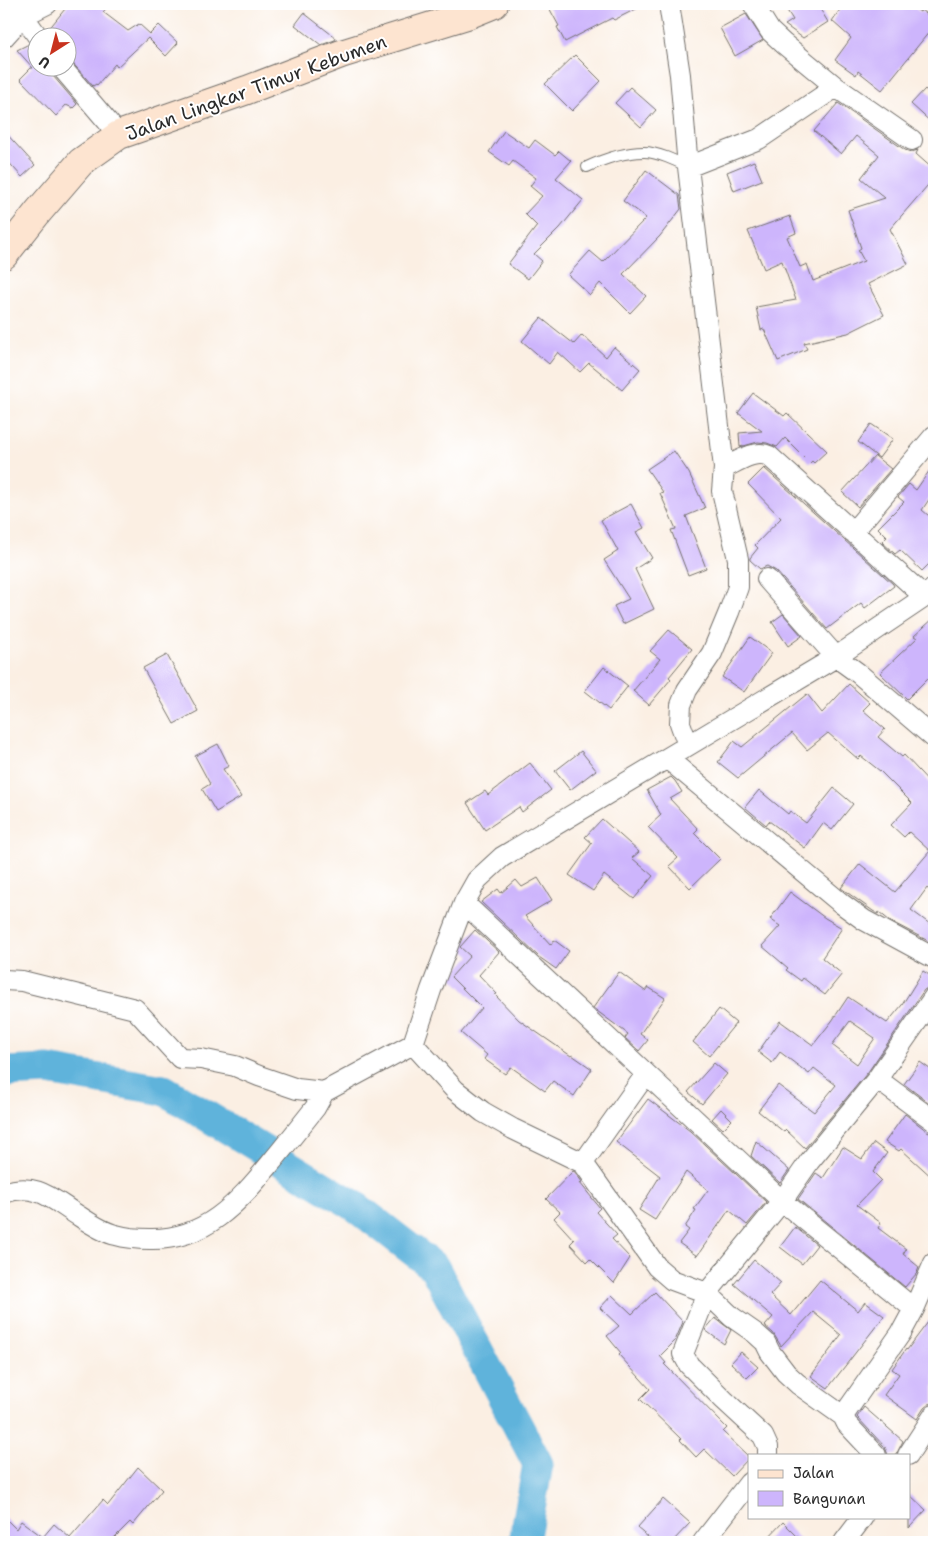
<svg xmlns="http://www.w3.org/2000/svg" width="938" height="1546" font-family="'Shantell Sans',sans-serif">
<rect width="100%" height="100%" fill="#fff"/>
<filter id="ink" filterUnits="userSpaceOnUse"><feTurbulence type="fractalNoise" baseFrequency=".02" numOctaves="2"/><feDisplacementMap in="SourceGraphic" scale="10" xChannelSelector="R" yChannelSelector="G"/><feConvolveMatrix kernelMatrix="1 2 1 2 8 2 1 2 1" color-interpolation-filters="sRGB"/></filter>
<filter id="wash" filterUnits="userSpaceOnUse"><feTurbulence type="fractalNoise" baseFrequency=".0096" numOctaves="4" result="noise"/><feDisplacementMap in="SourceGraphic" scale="20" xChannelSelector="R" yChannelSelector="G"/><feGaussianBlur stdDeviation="1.12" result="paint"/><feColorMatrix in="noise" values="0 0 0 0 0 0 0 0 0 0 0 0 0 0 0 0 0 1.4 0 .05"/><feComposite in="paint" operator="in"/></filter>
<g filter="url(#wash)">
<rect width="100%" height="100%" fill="#fbefe3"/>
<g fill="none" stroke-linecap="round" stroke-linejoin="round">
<path stroke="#5fb3db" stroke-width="31" d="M 4,1072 L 48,1070 L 164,1090 L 355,1206 L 434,1267 L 538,1464 L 524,1542"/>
</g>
<g id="blocks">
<path fill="#cdb5fc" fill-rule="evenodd" d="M 69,4 L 110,4 L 103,12 L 128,31 L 139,24 L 150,34 L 159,25 L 178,43 L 166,56 L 148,38 L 117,67 L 115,64 L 97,85 L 96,84 L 93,86 L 68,58 L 68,38 L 51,38 L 48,30 Z
M 547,4 L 646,4 L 614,20 L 612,18 L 565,42 L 557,27 L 559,26 Z
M 783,4 L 817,4 L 828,22 L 803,38 L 785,25 L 793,20 Z
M 844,4 L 909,4 L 920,12 L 921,10 L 934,20 L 934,26 L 882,90 L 858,71 L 856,75 L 835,60 L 851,38 L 832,21 Z
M 304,13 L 336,38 L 335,40 L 321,45 L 295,25 Z
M 746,14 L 763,40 L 735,56 L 720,28 Z
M 29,44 L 34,49 L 38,49 L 38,68 L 50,68 L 53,76 L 77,104 L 73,108 L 66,105 L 56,116 L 20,79 L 31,68 L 33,68 L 17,50 Z
M 575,55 L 601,81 L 572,111 L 545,84 Z
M 630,87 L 656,110 L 641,127 L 615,103 Z
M 925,89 L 934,97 L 934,125 L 911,104 Z
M 838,103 L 905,150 L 911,152 L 918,150 L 916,154 L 934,170 L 934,178 L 890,229 L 908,264 L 868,284 L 884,315 L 848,333 L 804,343 L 807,349 L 778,361 L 764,329 L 761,330 L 756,307 L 796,300 L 782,261 L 764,269 L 748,231 L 790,216 L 796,233 L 787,237 L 800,267 L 807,264 L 813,281 L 864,261 L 858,250 L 861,248 L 848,210 L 885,198 L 861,178 L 879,155 L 856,136 L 841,154 L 814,131 Z
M 4,131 L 35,165 L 22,177 L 4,157 Z
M 504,131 L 529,148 L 535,140 L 555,155 L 559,151 L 571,161 L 556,178 L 583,200 L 560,228 L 534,254 L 542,261 L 528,279 L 508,264 L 537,226 L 525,214 L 542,196 L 530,186 L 536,178 L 513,161 L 509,166 L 489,152 Z
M 754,161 L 762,180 L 734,191 L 727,172 Z
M 646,170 L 679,195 L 681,209 L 660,236 L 623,274 L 646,296 L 630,313 L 600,283 L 590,295 L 568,275 L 590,251 L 603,262 L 646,218 L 623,201 Z
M 541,318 L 574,344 L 582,335 L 606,357 L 614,347 L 640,369 L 622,390 L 589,363 L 580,372 L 558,352 L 549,364 L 522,341 Z
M 753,393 L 784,416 L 787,413 L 827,451 L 814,463 L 812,461 L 810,463 L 785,438 L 777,447 L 767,443 L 758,442 L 740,447 L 739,433 L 762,431 L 738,413 Z
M 871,424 L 893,439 L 879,458 L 858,442 Z
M 674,451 L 689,473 L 705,508 L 686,516 L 706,568 L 688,575 L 671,530 L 676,529 L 660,493 L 663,492 L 647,469 Z
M 875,456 L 891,469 L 858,507 L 842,492 Z
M 934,464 L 934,492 L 922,510 L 934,520 L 934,559 L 922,571 L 900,550 L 895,554 L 882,542 L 887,537 L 878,528 L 904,502 L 898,497 L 909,484 L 916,490 Z
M 764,468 L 893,584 L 894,586 L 865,608 L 861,603 L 827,629 L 776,571 L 767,566 L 760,569 L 750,560 L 750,558 L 758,548 L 755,545 L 781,518 L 748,484 Z
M 631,504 L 644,528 L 636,532 L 652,558 L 635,569 L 654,609 L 623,624 L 614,606 L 629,599 L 604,560 L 618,551 L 601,520 Z
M 783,614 L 802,636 L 788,646 L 772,622 Z
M 934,618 L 934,672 L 907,699 L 880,673 L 917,638 L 914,636 Z
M 669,630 L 692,649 L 669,677 L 671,679 L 649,705 L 633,691 L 660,659 L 650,651 Z
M 750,637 L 772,653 L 744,692 L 722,677 Z
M 167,655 L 198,711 L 174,724 L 143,668 Z
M 604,667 L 628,686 L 609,710 L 585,691 Z
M 849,684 L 870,703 L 863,710 L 885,729 L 878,737 L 902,757 L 904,755 L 934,787 L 934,894 L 927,888 L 911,910 L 934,927 L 934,944 L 890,921 L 879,912 L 878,914 L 873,911 L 841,888 L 860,864 L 895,892 L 930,851 L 909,832 L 904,837 L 891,825 L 912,803 L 880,771 L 861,756 L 858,759 L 828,733 L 807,750 L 792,733 L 738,778 L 718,762 L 734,741 L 742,747 L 807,694 L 822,713 Z
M 218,744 L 229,766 L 223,769 L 241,797 L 216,812 L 202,789 L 210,784 L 195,756 Z
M 581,751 L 596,770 L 570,790 L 555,771 Z
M 530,763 L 551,790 L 522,812 L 519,807 L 485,830 L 467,803 L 485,791 L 488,795 Z
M 671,777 L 675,781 L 682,792 L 670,799 L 698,829 L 694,833 L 720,859 L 690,888 L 669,866 L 678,858 L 648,827 L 661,815 L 647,790 Z
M 834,788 L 853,804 L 832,830 L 823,823 L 805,848 L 769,821 L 766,825 L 745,807 L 759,790 L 788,814 L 790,811 L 806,823 Z
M 602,819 L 639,852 L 632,858 L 653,876 L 634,899 L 604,875 L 593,891 L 569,875 L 592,843 L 585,837 Z
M 538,878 L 552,900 L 525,916 L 551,945 L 554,940 L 569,951 L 556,969 L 539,957 L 481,902 L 498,889 L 501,893 L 516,880 L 522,887 Z
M 790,892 L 825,918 L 842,928 L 822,958 L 842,974 L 825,995 L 803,978 L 801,981 L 786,970 L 788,968 L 762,946 L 780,926 L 770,919 Z
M 475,930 L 499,952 L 479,975 L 497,994 L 495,995 L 519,1020 L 571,1056 L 572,1055 L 592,1069 L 574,1096 L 553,1081 L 545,1091 L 511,1067 L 505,1074 L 484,1059 L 487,1055 L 461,1033 L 482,1008 L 451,977 L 470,956 L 460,947 Z
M 923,971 L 934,978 L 934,985 L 929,987 L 924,990 L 868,1072 L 805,1148 L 786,1130 L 784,1132 L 758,1111 L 778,1085 L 814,1112 L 836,1085 L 814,1068 L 809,1074 L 780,1052 L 772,1063 L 758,1052 L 780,1021 L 813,1045 L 832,1021 L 848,997 L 887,1023 L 902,1005 ZM 850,1021 L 875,1038 L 857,1064 L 832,1045 Z
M 619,972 L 645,991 L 648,987 L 665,998 L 640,1034 L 648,1040 L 639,1051 L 625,1038 L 628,1034 L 593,1008 Z
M 719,1009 L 736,1023 L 709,1056 L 693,1042 Z
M 920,1062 L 934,1072 L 934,1096 L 929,1103 L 904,1084 Z
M 714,1063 L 727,1074 L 702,1104 L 688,1092 Z
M 648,1099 L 690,1131 L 766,1202 L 747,1225 L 729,1210 L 697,1256 L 679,1243 L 689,1230 L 685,1227 L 696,1210 L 694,1209 L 708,1190 L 686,1172 L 655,1220 L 639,1210 L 660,1176 L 616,1142 Z
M 721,1109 L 732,1120 L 723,1129 L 712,1119 Z
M 905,1114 L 927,1131 L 934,1134 L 934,1179 L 901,1149 L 899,1151 L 885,1142 Z
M 756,1141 L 789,1170 L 780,1183 L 751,1156 Z
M 874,1143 L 887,1153 L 873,1172 L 881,1180 L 857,1205 L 881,1223 L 878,1228 L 906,1249 L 903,1254 L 919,1267 L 917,1273 L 905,1287 L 798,1199 L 816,1173 L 823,1178 L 843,1147 L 862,1159 Z
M 573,1171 L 575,1172 L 582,1182 L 580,1183 L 600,1208 L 596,1212 L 617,1235 L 612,1239 L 630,1258 L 614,1283 L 590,1259 L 587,1262 L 570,1244 L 574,1240 L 554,1218 L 560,1212 L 546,1199 Z
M 795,1227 L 817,1245 L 802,1264 L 780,1247 Z
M 754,1260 L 781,1283 L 770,1295 L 791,1315 L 820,1280 L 858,1311 L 865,1302 L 884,1316 L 828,1388 L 811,1376 L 841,1335 L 813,1312 L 781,1346 L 773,1333 L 765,1326 L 773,1317 L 734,1284 Z
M 655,1292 L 683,1322 L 675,1341 L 660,1356 L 666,1363 L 664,1364 L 727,1428 L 723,1432 L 749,1457 L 749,1458 L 732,1476 L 704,1449 L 696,1457 L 680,1440 L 681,1439 L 640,1399 L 650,1389 L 619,1355 L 621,1353 L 607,1336 L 619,1326 L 600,1308 L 612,1295 L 632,1314 Z
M 934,1314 L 934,1403 L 929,1404 L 924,1408 L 917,1419 L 884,1395 L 899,1374 L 892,1369 L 906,1349 L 907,1350 Z
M 715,1318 L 731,1330 L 724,1344 L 705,1330 Z
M 741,1352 L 758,1367 L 747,1378 L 731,1363 Z
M 864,1407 L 903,1441 L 896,1455 L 888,1455 L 885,1447 L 857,1417 Z
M 138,1467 L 162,1490 L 133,1525 L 130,1522 L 110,1542 L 4,1542 L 4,1517 L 16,1529 L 21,1521 L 43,1537 L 54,1524 L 70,1538 L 103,1500 L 108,1505 Z
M 909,1494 L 926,1510 L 909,1528 Z
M 663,1499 L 690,1523 L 672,1542 L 654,1542 L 637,1528 Z
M 783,1522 L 803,1542 L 764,1542 Z"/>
</g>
</g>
<g filter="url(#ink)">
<use href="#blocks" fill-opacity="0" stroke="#74706b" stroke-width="1"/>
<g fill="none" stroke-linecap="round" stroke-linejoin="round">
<g stroke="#74706b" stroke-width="12">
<path id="service" d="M 587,167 C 604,159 624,152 644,152 C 657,152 677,161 688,167"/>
</g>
<g stroke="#74706b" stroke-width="22">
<path id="minor" d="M 10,4 L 23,16 L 39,38
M 669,4 L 680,75 L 688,167 L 724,468 L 722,491 L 738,559 L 738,587 L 729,612 L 712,653 L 687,690 L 681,705 L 680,723 L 688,745
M 753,4 L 770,31 L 784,44 L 836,87 L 912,140
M 4,37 L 23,16 L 47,4
M 62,68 L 119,135
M 688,167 L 759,139 L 836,87
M 724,468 C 737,462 755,449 769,456 L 925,597
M 853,532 L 934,436
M 767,579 L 836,657 L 858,673 L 934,738
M 668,759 L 842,904 L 864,920 L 934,958
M 464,903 L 782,1201 L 809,1162 L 877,1079 L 934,997
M 4,980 L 22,981 L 135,1009 L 180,1058 L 201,1059 L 235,1066 L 259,1076 L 297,1089 L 324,1092
M 413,1044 L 455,1090 L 483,1112 L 513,1129 L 583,1163 L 657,1267 L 672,1280 L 707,1293 L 732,1317 L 755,1333 L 765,1342 L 770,1352 L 786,1373 L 798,1384 L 843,1416 L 847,1424 L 876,1455
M 877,1079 L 934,1121
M 583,1163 L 646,1074
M 4,1193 C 37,1181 53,1200 79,1216 C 88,1222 105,1233 116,1235 C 126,1238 139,1239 150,1239 C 205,1240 237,1204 270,1164 C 285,1146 300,1127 315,1108 L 324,1092 L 413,1044 L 431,990 L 464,903 L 477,880 L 502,857 L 836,657 L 925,597 L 934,588
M 843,1416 L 901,1333 L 914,1309 L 934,1263
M 768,1455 L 768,1447 L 763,1436 L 724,1400 L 689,1365 L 683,1354 L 707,1293 L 782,1201 L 914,1309
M 908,1455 L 934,1415
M 703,1542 L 749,1483
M 844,1542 L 863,1517"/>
</g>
<g stroke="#74706b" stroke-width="30">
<path id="secondary" d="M 4,255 L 38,212 L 81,162 L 119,135 L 247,90 L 341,54 L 467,15 L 494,4"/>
</g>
<use href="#service" stroke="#fff" stroke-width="10"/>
<use href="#minor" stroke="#fff" stroke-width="20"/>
<use href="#secondary" stroke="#fde4d0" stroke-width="28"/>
</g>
</g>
<g text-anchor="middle" stroke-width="4" stroke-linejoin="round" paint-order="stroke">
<g font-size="19" fill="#2b2b2b" stroke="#fff">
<text transform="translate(256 87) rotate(-20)" y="7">Jalan Lingkar Timur Kebumen</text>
</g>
</g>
<rect width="938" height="1546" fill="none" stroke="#fff" stroke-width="20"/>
<rect x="748" y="1454" width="162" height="65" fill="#ffffff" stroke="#aaaaaa"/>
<rect x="758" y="1470" width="25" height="8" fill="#fde4d0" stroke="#aaaaaa"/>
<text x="793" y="1478" font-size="15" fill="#2b2b2b">Jalan</text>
<rect x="758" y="1491" width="25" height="15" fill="#cdb5fc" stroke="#aaaaaa"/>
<text x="793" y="1504" font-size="15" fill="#2b2b2b">Bangunan</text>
<g transform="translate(52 52) rotate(216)"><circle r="24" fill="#ffffff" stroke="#aaaaaa"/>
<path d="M0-4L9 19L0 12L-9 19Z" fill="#c8321e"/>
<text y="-8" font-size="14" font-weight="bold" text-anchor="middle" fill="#2b2b2b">U</text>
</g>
</svg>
